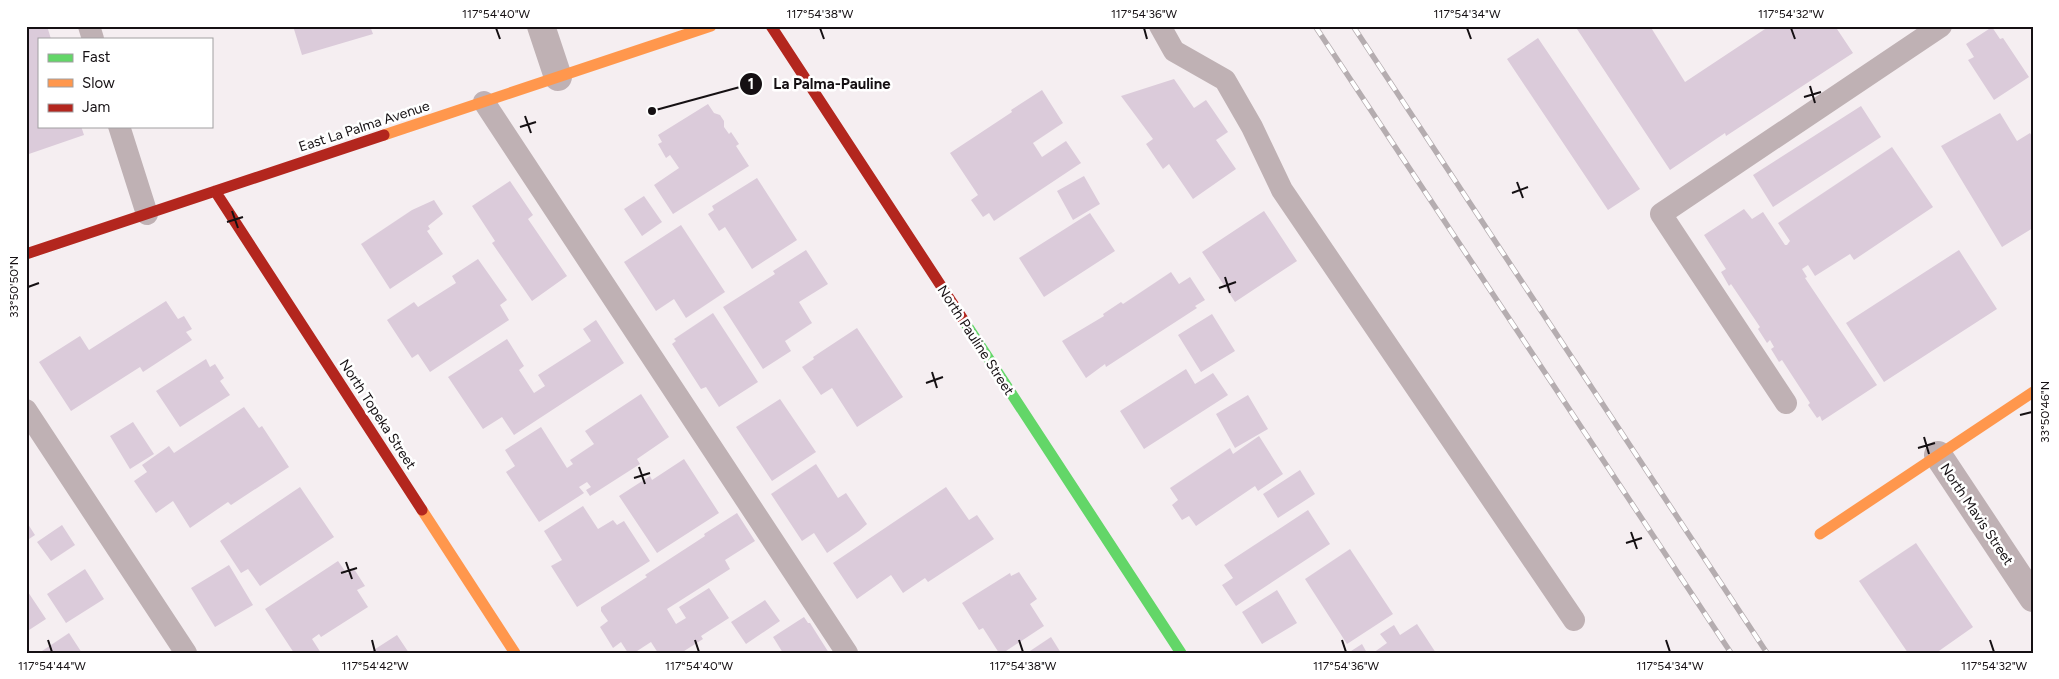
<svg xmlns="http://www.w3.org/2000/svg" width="2059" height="679" font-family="Figtree,sans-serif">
<rect width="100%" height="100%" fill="#f5eef1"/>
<path fill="#dbcbda" d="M 26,26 L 47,26 L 51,39 L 39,39 L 39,126 L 81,126 L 84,135 L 26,155 Z
M 293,26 L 370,26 L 373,34 L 302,55 Z
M 1575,26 L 1650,26 L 1685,82 L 1765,29 L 1763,26 L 1835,26 L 1853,53 L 1726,136 L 1725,133 L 1670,170 Z
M 1992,27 L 2000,39 L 2003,38 L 2029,77 L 1994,100 L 1968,60 L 1974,57 L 1966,44 Z
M 1538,38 L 1640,189 L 1608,210 L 1507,59 Z
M 1174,79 L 1194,108 L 1206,100 L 1228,132 L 1216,140 L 1236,169 L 1193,199 L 1169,164 L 1163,169 L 1146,144 L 1153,139 L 1121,96 Z
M 1042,90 L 1063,123 L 1033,143 L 1042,157 L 1066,141 L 1081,163 L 994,221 L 989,213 L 983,217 L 971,200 L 978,195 L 950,153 L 1012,112 L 1011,110 Z
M 708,104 L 714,113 L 720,115 L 724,121 L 724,127 L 729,134 L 731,132 L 739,144 L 736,146 L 749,166 L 673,214 L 654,185 L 679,168 L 670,155 L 666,158 L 658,144 L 662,142 L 658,135 Z
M 1861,106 L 1881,137 L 1773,207 L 1753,175 Z
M 2000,113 L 2017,141 L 2030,133 L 2033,138 L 2033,228 L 2002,247 L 1941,146 Z
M 1892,147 L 1933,207 L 1854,260 L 1850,254 L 1815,276 L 1808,265 L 1802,269 L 1807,277 L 1805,278 L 1877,385 L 1822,421 L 1820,416 L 1817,418 L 1808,405 L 1810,403 L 1782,360 L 1779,362 L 1771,349 L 1774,347 L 1770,340 L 1767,343 L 1758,329 L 1760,327 L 1731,284 L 1729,286 L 1721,272 L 1726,269 L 1704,235 L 1744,209 L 1752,219 L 1763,212 L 1785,245 L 1787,245 L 1790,241 L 1778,223 Z
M 1084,176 L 1100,204 L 1073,220 L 1057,191 Z
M 757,178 L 797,240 L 752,269 L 725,227 L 719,231 L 708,214 L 714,210 L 712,206 Z
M 510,181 L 533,215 L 528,219 L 567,276 L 532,301 L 492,243 L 495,241 L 472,206 Z
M 644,196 L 662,222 L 642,236 L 624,209 Z
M 434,200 L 443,214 L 428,226 L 430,229 L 427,231 L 443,254 L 390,289 L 361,244 L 412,210 Z
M 1264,211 L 1297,261 L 1235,302 L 1202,252 Z
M 1090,213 L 1115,251 L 1044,297 L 1019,258 Z
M 681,225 L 725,292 L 686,318 L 674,299 L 656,311 L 624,262 Z
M 806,250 L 828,284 L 799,302 L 812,323 L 785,341 L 791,351 L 763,369 L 723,307 L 775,274 L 773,271 Z
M 1959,250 L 1997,309 L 1884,382 L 1846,323 Z
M 478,259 L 507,300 L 500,305 L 509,320 L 430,372 L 418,354 L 412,358 L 387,320 L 414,302 L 418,307 L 456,283 L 452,276 Z
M 1171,272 L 1179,284 L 1190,277 L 1205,300 L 1195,306 L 1197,308 L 1106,367 L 1105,364 L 1086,378 L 1062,341 L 1104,316 L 1103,314 L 1121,302 L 1123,304 Z
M 166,301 L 178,319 L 184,316 L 192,329 L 186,332 L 192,340 L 143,372 L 140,367 L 71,411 L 39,362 L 80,336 L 89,350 Z
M 713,313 L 758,382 L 719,407 L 706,387 L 701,389 L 672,344 L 676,341 L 674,339 Z
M 1212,314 L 1235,351 L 1201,372 L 1178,335 Z
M 596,320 L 624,363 L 514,435 L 502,417 L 483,429 L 448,377 L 507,339 L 524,366 L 519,370 L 534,393 L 545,386 L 538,375 L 591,341 L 583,329 Z
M 857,328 L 903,397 L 857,427 L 832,388 L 821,395 L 802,367 L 814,359 L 813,357 Z
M 206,359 L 210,367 L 215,364 L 224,378 L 220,381 L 230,395 L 180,427 L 156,391 Z
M 1186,369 L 1195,384 L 1213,373 L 1228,395 L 1144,449 L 1120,411 Z
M 641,394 L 669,437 L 637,459 L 640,464 L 590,496 L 586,490 L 591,487 L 587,482 L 579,487 L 584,493 L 539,522 L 506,472 L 515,466 L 505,450 L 541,427 L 567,468 L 573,464 L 570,460 L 594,444 L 585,431 Z
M 1248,395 L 1268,429 L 1235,448 L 1216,414 Z
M 780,399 L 816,452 L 772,481 L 736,427 Z
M 244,407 L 259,428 L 262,426 L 289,467 L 231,505 L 228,502 L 190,528 L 173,501 L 156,513 L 134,481 L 147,472 L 142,465 L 169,446 L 174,453 Z
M 133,422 L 154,454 L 130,469 L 110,436 Z
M 1259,436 L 1283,474 L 1258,491 L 1255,486 L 1196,526 L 1189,516 L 1182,520 L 1172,505 L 1178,500 L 1170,488 L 1230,448 L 1233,454 Z
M 684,459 L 719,513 L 657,553 L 619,496 L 650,476 L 652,480 Z
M 816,464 L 838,498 L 846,493 L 867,524 L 859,531 L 827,553 L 814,533 L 802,541 L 771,494 Z
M 1300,470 L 1315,494 L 1278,518 L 1263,494 Z
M 300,487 L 334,537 L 260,586 L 248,569 L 241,573 L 220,541 Z
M 946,487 L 969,520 L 977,515 L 994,539 L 928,582 L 925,578 L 903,593 L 891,575 L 857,599 L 833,563 Z
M 583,506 L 598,529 L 613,520 L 617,525 L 624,521 L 650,561 L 577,607 L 551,566 L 562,560 L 544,531 Z
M 1308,510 L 1330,544 L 1236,606 L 1222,585 L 1233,578 L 1224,565 Z
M 737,513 L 755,541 L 725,560 L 730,569 L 667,609 L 676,624 L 686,618 L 679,607 L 709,588 L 729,618 L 701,636 L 703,639 L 681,653 L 658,653 L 651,642 L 634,653 L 628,653 L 621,642 L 613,648 L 600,627 L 608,621 L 601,611 L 601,607 L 647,577 L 645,575 L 705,536 L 704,534 Z
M 26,521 L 35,535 L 26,541 Z
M 62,525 L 75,545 L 51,561 L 37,542 Z
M 1916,543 L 1973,627 L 1936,653 L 1908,653 L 1859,581 Z
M 1350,549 L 1393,614 L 1347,644 L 1305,579 Z
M 338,561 L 347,574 L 354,569 L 365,586 L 357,590 L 368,607 L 321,637 L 319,634 L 312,639 L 321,653 L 294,653 L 265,609 Z
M 229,565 L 253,605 L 215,627 L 191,588 Z
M 85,569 L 104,599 L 66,623 L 47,594 Z
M 1019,572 L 1037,599 L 1030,604 L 1044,626 L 1003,653 L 999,653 L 983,628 L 979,630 L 962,603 L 1010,573 L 1011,576 Z
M 26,589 L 46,619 L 26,632 Z
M 1277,590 L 1297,623 L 1262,644 L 1242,612 Z
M 765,600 L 780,621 L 746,644 L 731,622 Z
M 804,617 L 808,623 L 810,623 L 829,653 L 783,653 L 773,637 Z
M 1417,624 L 1436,653 L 1373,653 L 1387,643 L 1380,634 L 1394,625 L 1400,635 Z
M 69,633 L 82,653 L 39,653 Z
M 397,635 L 409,653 L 369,653 Z
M 1051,637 L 1061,653 L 1027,653 Z
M 1362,644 L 1367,653 L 1348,653 Z"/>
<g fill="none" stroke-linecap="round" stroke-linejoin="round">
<path stroke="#bfb1b4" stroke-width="22" d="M 89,26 L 93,39
M 1160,26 L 1174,51 L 1225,80 L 1252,127 L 1282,190 L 1574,620
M 484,102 L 847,653
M 119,126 L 147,214
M 1786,403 L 1661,214 L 1941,26
M 26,410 L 186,653"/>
<path stroke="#bfb1b4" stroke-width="28" d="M 541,26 L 558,77
M 1938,455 L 2033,598"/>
<path stroke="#63d668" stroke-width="11" d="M 964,321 L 1181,653"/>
<path stroke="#ff974d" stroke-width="11" d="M 384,135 L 711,26
M 422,510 L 515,653
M 1820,534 L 2033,392"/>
<path stroke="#b3261e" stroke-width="11" d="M 771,26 L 964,321
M 215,191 L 422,510
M 26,254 L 384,135"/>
<g stroke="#b5adb0" stroke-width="5.5">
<path id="rail" d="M 1315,26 L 1731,653
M 1353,26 L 1767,653"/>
</g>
<use href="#rail" stroke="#fff" stroke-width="4" stroke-dasharray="11" stroke-linecap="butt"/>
</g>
<path fill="none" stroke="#151013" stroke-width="2" d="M 496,28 L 500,39M 820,28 L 824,39M 1144,28 L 1147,39M 1467,28 L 1471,39M 1791,28 L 1795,39M 1810,86 L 1815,103M 1804,97 L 1821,92M 525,116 L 531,133M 520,127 L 536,122M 1517,182 L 1523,198M 1512,193 L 1528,187M 232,211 L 238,228M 227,222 L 243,217M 1225,277 L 1230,293M 28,287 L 39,283M 1219,288 L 1236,282M 932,372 L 937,388M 926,383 L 943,377M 2020,415 L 2032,412M 1924,437 L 1929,454M 1918,448 L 1935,443M 639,467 L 645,484M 634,478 L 650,473M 1631,532 L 1637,549M 1626,543 L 1642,538M 346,562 L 352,579M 341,573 L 357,568M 48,640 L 52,652M 372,640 L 375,652M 695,640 L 699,652M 1019,640 L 1023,652M 1342,640 L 1346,652M 1666,640 L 1670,652M 1990,640 L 1994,652"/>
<g text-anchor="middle" stroke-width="5" stroke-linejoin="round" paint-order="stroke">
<g font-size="14" fill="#151013" stroke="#fff">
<text transform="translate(364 126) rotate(-18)" y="5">East La Palma Avenue</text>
<text transform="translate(976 340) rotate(57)" y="5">North Pauline Street</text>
<text transform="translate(378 414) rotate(57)" y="5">North Topeka Street</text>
<text transform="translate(1977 514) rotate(56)" y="5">North Mavis Street</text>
</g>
</g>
<path fill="none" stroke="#151013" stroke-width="2" d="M652 111L751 84"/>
<g fill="#151013" stroke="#fff" stroke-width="2">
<circle cx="652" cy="111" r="5"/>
<circle cx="751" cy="84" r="12"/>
</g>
<g font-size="15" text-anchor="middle" font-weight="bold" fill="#fff">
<text x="751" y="89">1</text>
</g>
<g font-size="15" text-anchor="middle" font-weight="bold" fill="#151013" stroke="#fff" stroke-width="5" stroke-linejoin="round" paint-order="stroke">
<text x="832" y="89">La Palma-Pauline</text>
</g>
<rect width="2059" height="679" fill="none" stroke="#ffffff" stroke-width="55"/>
<rect x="38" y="38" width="175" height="90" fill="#ffffff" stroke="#a19fa1"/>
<rect x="48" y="54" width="25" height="8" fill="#63d668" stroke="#a19fa1"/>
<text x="82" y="62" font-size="15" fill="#151013">Fast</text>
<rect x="48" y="79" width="25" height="8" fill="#ff974d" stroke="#a19fa1"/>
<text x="82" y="88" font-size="15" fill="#151013">Slow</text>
<rect x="48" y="104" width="25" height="8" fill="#b3261e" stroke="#a19fa1"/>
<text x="82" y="112" font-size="15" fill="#151013">Jam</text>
<rect x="28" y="28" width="2004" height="624" fill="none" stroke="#151013" stroke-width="2"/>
<g font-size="12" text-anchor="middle" fill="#151013">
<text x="496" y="18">117°54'40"W</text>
<text x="820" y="18">117°54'38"W</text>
<text x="1144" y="18">117°54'36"W</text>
<text x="1467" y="18">117°54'34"W</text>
<text x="1791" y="18">117°54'32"W</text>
<text transform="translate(14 287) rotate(-90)" y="4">33°50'50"N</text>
<text transform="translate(2045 412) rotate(-90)" y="4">33°50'46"N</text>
<text x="52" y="670">117°54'44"W</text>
<text x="375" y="670">117°54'42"W</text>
<text x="699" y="670">117°54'40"W</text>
<text x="1023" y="670">117°54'38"W</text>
<text x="1346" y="670">117°54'36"W</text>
<text x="1670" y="670">117°54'34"W</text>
<text x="1994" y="670">117°54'32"W</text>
</g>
</svg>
